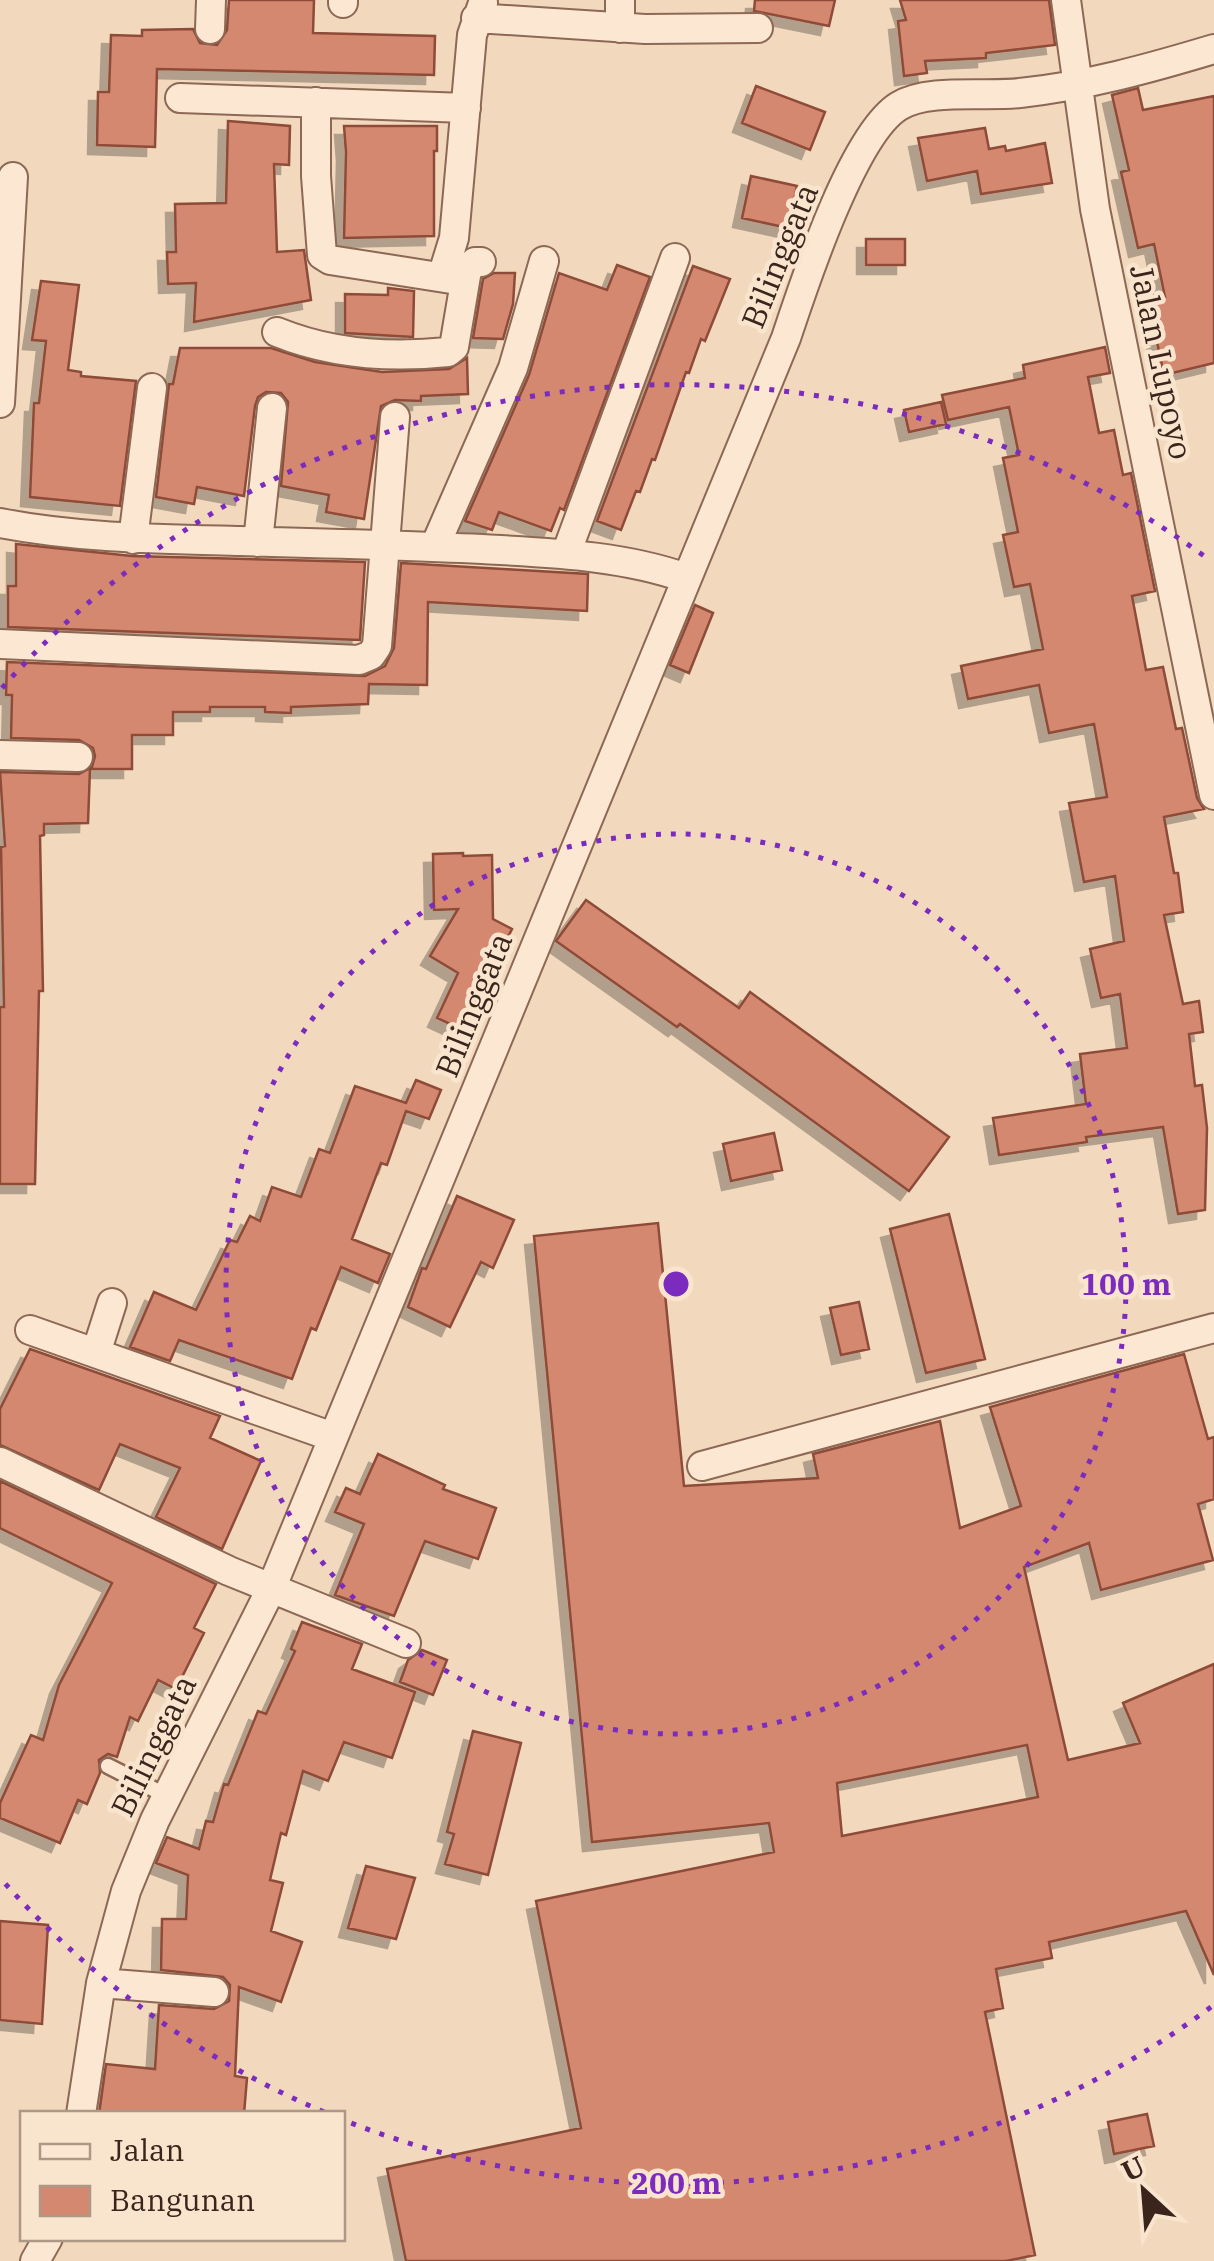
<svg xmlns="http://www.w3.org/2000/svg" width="1214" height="2261" font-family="'IBM Plex Serif',serif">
<defs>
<filter id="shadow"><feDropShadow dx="-9" dy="9" stdDeviation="0" flood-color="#0004"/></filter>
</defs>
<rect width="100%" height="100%" fill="#f2d9be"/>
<path fill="#d48870" stroke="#8e4b38" stroke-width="2.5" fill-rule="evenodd" filter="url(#shadow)" d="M 229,0 L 314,0 L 313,33 L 435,36 L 434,75 L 157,69 L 155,147 L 97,145 L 98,92 L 109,92 L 111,35 L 142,36 L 142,30 L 193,29 L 200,43 L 217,45 L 227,30 Z
M 755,0 L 835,0 L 829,26 L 754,11 Z
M 900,0 L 1049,0 L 1055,45 L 986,53 L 986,58 L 925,61 L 927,73 L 904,76 L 898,21 L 906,20 Z
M 756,86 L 825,112 L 810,150 L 742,123 Z
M 1138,88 L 1143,110 L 1214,96 L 1214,363 L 1164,375 L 1154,328 L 1161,327 L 1154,299 L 1165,297 L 1154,244 L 1138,248 L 1121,172 L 1129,170 L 1112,95 Z
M 228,121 L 290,126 L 289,165 L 274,164 L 277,252 L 304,250 L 311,300 L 194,322 L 196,283 L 168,284 L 167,252 L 176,252 L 175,204 L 226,203 Z
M 344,126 L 437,126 L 437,151 L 434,151 L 434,236 L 344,238 L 346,152 Z
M 985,128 L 989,149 L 1005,146 L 1006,151 L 1045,143 L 1052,183 L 981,194 L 977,171 L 927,181 L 918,138 Z
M 751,176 L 797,186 L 788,228 L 742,218 Z
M 866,239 L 905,239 L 905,265 L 866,265 Z
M 617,265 L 650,277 L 564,510 L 560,508 L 551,531 L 499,512 L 492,530 L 465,521 L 529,375 L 559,273 L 607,290 Z
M 693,266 L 730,279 L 705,341 L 701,339 L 689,373 L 686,372 L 655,460 L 652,459 L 640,492 L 636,491 L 621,530 L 597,521 Z
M 494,273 L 515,273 L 513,304 L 503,339 L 473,338 L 483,279 Z
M 41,281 L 79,285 L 68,370 L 81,372 L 81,376 L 136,381 L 120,506 L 30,497 L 34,403 L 39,403 L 46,341 L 32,340 Z
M 388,288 L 414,291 L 413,337 L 345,333 L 345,294 L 388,295 Z
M 1105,347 L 1110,373 L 1088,377 L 1099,433 L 1114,430 L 1123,475 L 1131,473 L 1155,591 L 1132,596 L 1146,670 L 1163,667 L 1176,729 L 1182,728 L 1197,798 L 1204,809 L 1164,817 L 1174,873 L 1178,873 L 1183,912 L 1164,915 L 1183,1004 L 1199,1001 L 1203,1032 L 1189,1034 L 1195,1086 L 1202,1085 L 1207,1128 L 1205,1210 L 1178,1214 L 1163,1127 L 1086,1137 L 1087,1142 L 999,1155 L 993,1118 L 1086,1104 L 1080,1054 L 1127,1048 L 1120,994 L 1101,998 L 1090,949 L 1124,941 L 1115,876 L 1084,882 L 1069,803 L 1107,797 L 1094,724 L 1049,733 L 1039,685 L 968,699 L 961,666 L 1043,649 L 1030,584 L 1014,587 L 1003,535 L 1018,532 L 1003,458 L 1019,455 L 1009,407 L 948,420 L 942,395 L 1025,378 L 1023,365 Z
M 180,348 L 271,348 L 315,362 L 382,372 L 449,369 L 467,358 L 468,394 L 421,396 L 421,401 L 395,400 L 381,406 L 364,519 L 326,512 L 329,495 L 281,486 L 288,402 L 281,393 L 266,392 L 258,397 L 255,406 L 244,496 L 197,487 L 194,504 L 156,497 L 169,384 L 173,384 Z
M 941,402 L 946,424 L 909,432 L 904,410 Z
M 16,544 L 132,556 L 365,562 L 360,640 L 8,627 L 8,586 L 16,586 Z
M 401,563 L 588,574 L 587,611 L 428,602 L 427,685 L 369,684 L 368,704 L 291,707 L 291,713 L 265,712 L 265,707 L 210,707 L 210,712 L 173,712 L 173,735 L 132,735 L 132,769 L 90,769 L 88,823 L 44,824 L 44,835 L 40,836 L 43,991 L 39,991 L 35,1184 L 0,1184 L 0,1007 L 4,1007 L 1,847 L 5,846 L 0,772 L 79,774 L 92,767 L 95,756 L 93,748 L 79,740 L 11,738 L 12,695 L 6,695 L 7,662 L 365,676 L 385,666 L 394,648 Z
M 695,605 L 713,613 L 689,673 L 670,665 Z
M 463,853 L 463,856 L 492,855 L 493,919 L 512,929 L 461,1029 L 437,1018 L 458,973 L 430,956 L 458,909 L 434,910 L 433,854 Z
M 586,900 L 739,1008 L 750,992 L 949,1137 L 909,1191 L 680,1024 L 677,1027 L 556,941 Z
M 416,1080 L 441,1090 L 429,1119 L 406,1111 L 387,1165 L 381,1163 L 352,1239 L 390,1254 L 378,1283 L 341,1267 L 316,1330 L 311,1328 L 292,1379 L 179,1340 L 170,1361 L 130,1347 L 154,1292 L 196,1310 L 230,1240 L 237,1242 L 250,1216 L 260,1221 L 272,1187 L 301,1197 L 319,1149 L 330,1153 L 355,1086 L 406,1103 Z
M 774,1133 L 782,1170 L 731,1181 L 723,1144 Z
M 457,1196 L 514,1220 L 493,1268 L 481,1262 L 450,1327 L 408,1307 L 422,1268 L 426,1269 Z
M 949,1214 L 985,1359 L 926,1373 L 890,1229 Z
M 658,1223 L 684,1486 L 818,1478 L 813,1454 L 940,1421 L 960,1528 L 1021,1506 L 990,1407 L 1184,1354 L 1208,1439 L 1214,1437 L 1214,1499 L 1198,1504 L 1213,1560 L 1101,1590 L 1089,1543 L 1024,1567 L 1068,1760 L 1140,1743 L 1123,1703 L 1214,1664 L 1214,1975 L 1186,1911 L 1049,1942 L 1052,1958 L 996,1969 L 1003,2008 L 985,2012 L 1035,2255 L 1006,2261 L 406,2261 L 387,2169 L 581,2128 L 536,1901 L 774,1852 L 769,1823 L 592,1842 L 534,1236 ZM 1027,1745 L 1038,1797 L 842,1836 L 837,1783 Z
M 859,1302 L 869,1349 L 841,1355 L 830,1308 Z
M 30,1349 L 220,1416 L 210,1438 L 261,1461 L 222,1549 L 156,1517 L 180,1468 L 120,1444 L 99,1490 L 0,1445 L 0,1409 Z
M 378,1454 L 445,1485 L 443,1489 L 496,1508 L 478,1559 L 425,1541 L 394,1616 L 335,1595 L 364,1524 L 335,1512 L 346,1488 L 360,1494 Z
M 0,1481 L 216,1584 L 194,1628 L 204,1633 L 176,1689 L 158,1680 L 138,1721 L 130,1717 L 117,1757 L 108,1754 L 99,1760 L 100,1773 L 87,1804 L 78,1800 L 60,1843 L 0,1818 L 0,1803 L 31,1735 L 43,1740 L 59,1685 L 112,1583 L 0,1528 Z
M 302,1622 L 362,1644 L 352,1669 L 415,1692 L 392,1758 L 344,1742 L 328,1781 L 303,1771 L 286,1835 L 281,1833 L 270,1880 L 283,1883 L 271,1931 L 302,1942 L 281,2002 L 239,1987 L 235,2076 L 247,2078 L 244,2114 L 99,2114 L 106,2064 L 155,2069 L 159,2005 L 214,2009 L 229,2001 L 230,1985 L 223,1977 L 161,1970 L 162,1919 L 186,1919 L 188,1875 L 156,1863 L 167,1837 L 199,1849 L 206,1821 L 213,1822 L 224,1784 L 228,1785 L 258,1711 L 266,1714 L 295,1651 L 291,1649 Z
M 422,1650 L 447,1660 L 433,1695 L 400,1682 L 408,1660 Z
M 473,1731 L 521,1743 L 488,1875 L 445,1864 L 454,1834 L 447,1832 Z
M 366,1866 L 415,1878 L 396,1939 L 348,1928 Z
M 0,1921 L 48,1925 L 42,2024 L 0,2020 Z
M 1147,2114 L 1154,2146 L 1114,2154 L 1108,2122 Z"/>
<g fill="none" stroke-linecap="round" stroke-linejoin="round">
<g stroke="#8c6855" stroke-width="19">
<path id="lane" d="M 108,1766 L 167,1796"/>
</g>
<g stroke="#8c6855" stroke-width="32">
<path id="street" d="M 343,0 L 343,3
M 620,0 L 620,28
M 1066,0 L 1095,209 L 1214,795
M 476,18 L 645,29 L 758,28
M 210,29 L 211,0
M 180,98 L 466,108
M 316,102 L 316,176 L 322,255 L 330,260 L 464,281
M 442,277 L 454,238 L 472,35 L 483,3
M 277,332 C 331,354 391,358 448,352 L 454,347 L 467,270 L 475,262 L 481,262
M 0,403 L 13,177
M 0,523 C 78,538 157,539 237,541 C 318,543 400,545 482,549 C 550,553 621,555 686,578
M 133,539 L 152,388
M 258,542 L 272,408
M 435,546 L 513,368 L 544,261
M 566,554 L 675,258
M 0,644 L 359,660 L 371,655 L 377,646 L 395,417
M 0,755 L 78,757
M 30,1330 L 333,1437
M 96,1353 L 112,1303
M 0,1462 L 229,1571 L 406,1643
M 702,1466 L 1214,1328
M 101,1983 L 214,1992
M 81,2114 L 101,1983 L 126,1891 L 155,1820 L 271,1589 L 786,338 C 804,284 853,134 899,106 C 928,88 985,97 1020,93 C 1086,86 1151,68 1214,49
M 35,2261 L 48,2238"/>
</g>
<use href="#lane" stroke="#fce8d2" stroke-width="14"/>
<use href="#street" stroke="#fce8d2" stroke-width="28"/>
</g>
<g fill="none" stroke="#7b2cbf" stroke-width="5" stroke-dasharray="5 10">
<circle cx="676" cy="1284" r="450"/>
<path d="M1211 2007A900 900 0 0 1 346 2121M324 2112A900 900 0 0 1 2 1880M2 688A900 900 0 0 1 1211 561"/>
</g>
<g text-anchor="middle" stroke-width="9" stroke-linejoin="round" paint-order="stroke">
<g font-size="32" fill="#3a241b" stroke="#f9e5ce">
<text transform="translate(780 256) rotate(-68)" y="11">Bilinggata</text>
<text transform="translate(1161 362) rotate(78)" y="11">Jalan Lupoyo</text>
<text transform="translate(474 1005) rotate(-68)" y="11">Bilinggata</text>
<text transform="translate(154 1746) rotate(-64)" y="11">Bilinggata</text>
</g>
</g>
<circle cx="676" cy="1284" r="15" fill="#7b2cbf" stroke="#f9e5ce" stroke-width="5"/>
<g font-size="30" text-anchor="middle" font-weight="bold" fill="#7b2cbf" stroke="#f9e5ce" stroke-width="9" stroke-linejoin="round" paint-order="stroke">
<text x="1126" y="1295">100 m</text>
<text x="676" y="2194">200 m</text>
</g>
<rect x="20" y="2111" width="325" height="130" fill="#f9e5ce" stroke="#ad9886" stroke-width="2.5"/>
<rect x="40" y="2144" width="50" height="15" fill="#fce8d2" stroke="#ad9886" stroke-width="2.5"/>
<text x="110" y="2161" font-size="30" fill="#3a241b">Jalan</text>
<rect x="40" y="2186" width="50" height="30" fill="#d48870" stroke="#ad9886" stroke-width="2.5"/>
<text x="110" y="2211" font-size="30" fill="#3a241b">Bangunan</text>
<g transform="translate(1144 2191) rotate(334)" stroke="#f9e5ce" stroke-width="8" paint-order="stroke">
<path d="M0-8L18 38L0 25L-18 38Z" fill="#3a241b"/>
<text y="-15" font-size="28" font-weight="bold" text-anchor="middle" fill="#3a241b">U</text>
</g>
</svg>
